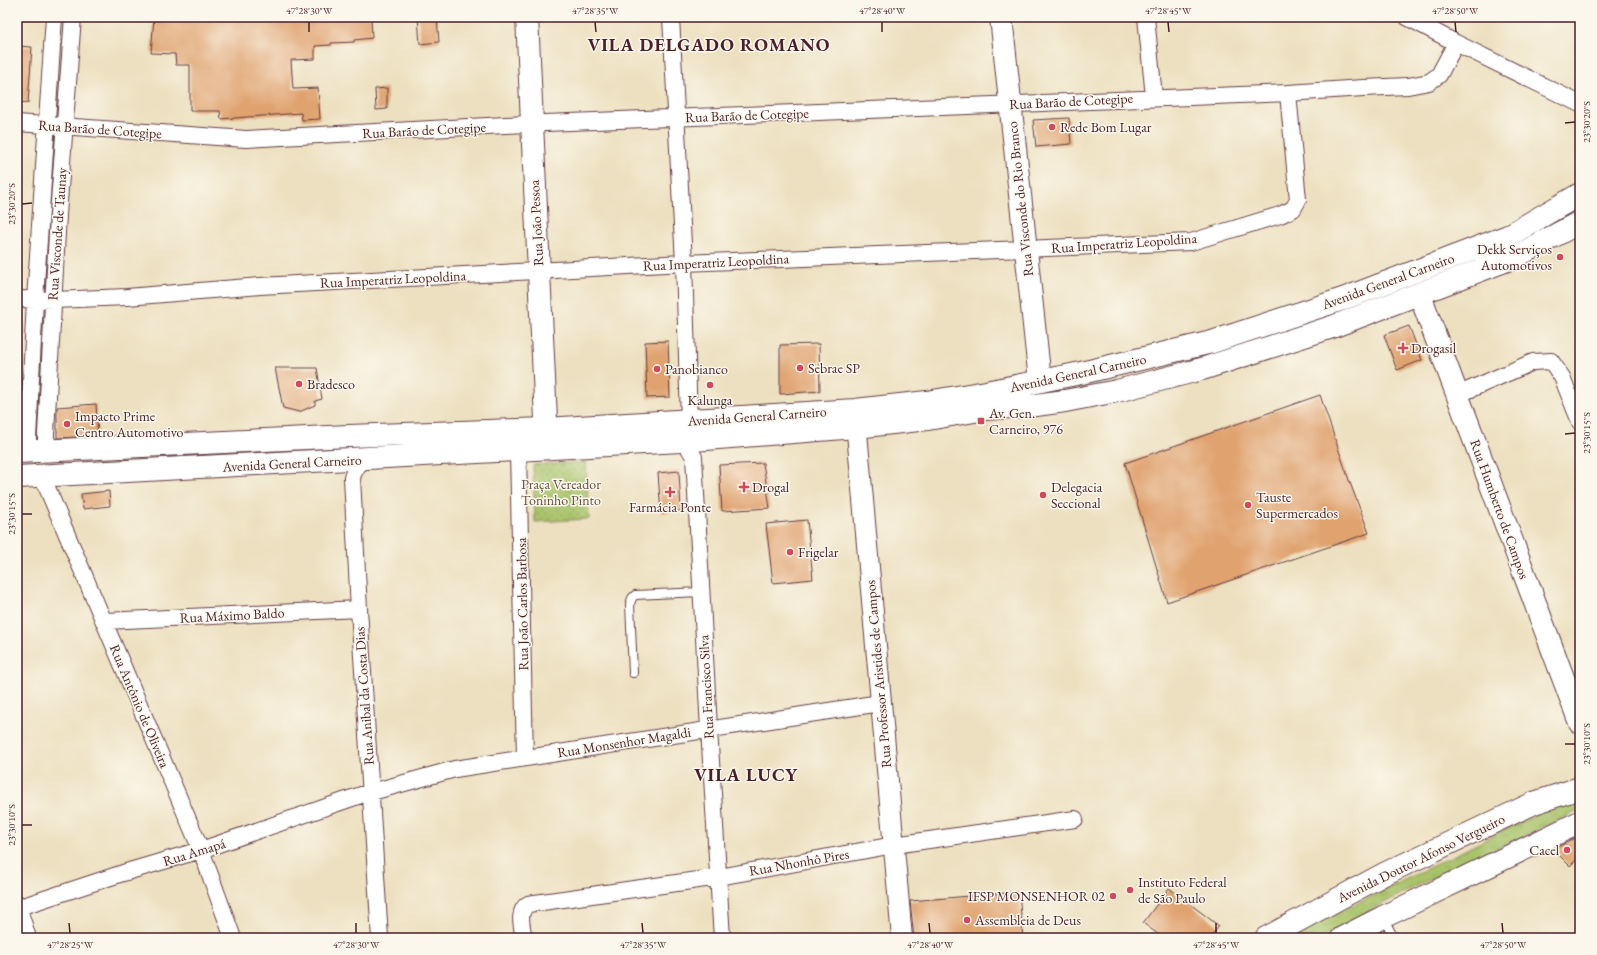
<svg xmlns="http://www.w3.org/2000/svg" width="1597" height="955" font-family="'EB Garamond',serif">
<defs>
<pattern id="grass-tufts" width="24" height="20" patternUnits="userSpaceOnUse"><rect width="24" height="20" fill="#a8c369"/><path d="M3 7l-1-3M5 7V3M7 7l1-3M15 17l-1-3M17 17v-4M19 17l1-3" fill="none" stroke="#92a75b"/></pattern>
<pattern id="park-dots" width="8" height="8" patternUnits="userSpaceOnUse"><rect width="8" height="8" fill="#a8c369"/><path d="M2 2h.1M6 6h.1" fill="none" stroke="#92a75b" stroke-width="1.8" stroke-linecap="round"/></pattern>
</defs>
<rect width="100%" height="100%" fill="#fbf7ec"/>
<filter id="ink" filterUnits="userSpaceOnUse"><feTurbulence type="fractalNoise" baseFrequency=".025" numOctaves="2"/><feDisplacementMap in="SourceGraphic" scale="8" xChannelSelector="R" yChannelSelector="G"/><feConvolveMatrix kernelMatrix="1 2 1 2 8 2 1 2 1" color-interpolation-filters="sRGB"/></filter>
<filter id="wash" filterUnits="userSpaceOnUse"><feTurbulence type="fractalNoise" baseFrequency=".012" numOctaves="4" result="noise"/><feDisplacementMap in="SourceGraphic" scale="16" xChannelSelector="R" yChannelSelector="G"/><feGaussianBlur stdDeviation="0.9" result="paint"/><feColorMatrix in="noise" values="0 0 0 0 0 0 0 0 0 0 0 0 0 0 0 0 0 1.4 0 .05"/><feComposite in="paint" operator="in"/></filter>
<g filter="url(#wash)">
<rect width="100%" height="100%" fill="#ede0c0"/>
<path fill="url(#grass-tufts)" stroke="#79714a" d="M 1580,796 L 1580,810 L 1412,888 L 1320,938 L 1294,938 L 1336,914 L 1563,801 Z"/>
<path fill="url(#park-dots)" stroke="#79714a" d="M 586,462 L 589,519 L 535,522 L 533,465 Z"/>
<g id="blocks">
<path fill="#e0a370" d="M 154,17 L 371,17 L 372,38 L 354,40 L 354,42 L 331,43 L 331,45 L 315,46 L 315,59 L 291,60 L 293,89 L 318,88 L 320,119 L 302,120 L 301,113 L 221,119 L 220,111 L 190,111 L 190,65 L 176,65 L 175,54 L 151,53 Z
M 418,17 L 437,17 L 439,42 L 420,44 Z
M 17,46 L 32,47 L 28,103 L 17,102 Z
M 387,88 L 387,109 L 376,110 L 375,89 Z
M 1069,118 L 1071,144 L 1036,147 L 1033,120 Z
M 1409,326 L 1422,360 L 1397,370 L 1384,335 Z
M 668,341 L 670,397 L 647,398 L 645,342 Z
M 819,344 L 820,391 L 780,394 L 780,345 Z
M 275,368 L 317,368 L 322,399 L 315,401 L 315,405 L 299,412 L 283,408 Z
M 1320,395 L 1349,480 L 1369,533 L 1167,602 L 1125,463 Z
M 96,404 L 98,436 L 57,438 L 57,407 Z
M 763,463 L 770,508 L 722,511 L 719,465 Z
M 679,471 L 681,511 L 661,513 L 658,473 Z
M 109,491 L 110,506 L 83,509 L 81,494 Z
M 807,520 L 813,579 L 773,583 L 766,524 Z
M 1580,836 L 1580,856 L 1570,866 L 1553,849 Z
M 1169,888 L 1219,926 L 1210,938 L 1163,938 L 1143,923 Z
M 1019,892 L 1023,938 L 914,938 L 910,901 Z"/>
</g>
</g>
<g filter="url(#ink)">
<use href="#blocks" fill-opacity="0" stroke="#623c41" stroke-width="1"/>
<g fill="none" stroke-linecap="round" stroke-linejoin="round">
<g stroke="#623c41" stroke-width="10">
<path id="service" d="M 633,673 L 630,604 L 632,598 L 635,595 L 701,592
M 1383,917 L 1394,938"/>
</g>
<g stroke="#623c41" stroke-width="18">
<path id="minor" d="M 671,17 L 684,263 L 689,421
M 1146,17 L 1154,97
M 1407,17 L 1456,43 L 1580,104
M 17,123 L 246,139 L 545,123 L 1288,93 L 1363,88 L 1408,86 L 1429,82 L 1439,75 L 1456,43
M 17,299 L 53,300 L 127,297 L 260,286 L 684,263 L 1191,242 L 1280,215 L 1293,209 L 1298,200 L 1288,93
M 1457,395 L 1533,362 L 1551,361 L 1562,377 L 1580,422
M 681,441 L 689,448 L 694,457 L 709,729 L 722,938
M 51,450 L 46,439 L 46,433 L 58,215 L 73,17
M 24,451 L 28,439 L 35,300 L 54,17
M 518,451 L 525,757
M 365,459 C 358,465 354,469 352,478 L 359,609 L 380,938
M 42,476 L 201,850 L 233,938
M 105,621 L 359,609
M 17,903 L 28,938
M 17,908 L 123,873 L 201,850 L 361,795 L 455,769 L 880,703
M 524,938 C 522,927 517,911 528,904 L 719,877 L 894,845 L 1075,819"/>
</g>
<g stroke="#623c41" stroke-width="22">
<path id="tertiary" d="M 855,410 L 902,938"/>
</g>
<g stroke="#623c41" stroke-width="24">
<path id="secondary" d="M 527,17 L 546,420 L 548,432 L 558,443
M 1001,17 L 1040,381
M 1420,295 L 1580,723
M 1266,938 L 1384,874 L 1534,803 L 1580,788
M 1342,938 L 1383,917 L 1580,822"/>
</g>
<g stroke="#623c41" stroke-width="24">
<path id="primary" d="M 17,452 L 349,436 L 546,429 L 855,410 L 927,402 L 986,392 L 1081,373 L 1212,342 L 1343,299 L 1508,236 L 1580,194
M 17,477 L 681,441 L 856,427 L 928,419 L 986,409 L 1036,405 L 1065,401 L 1117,391 L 1202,369 L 1332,327 L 1515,257 L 1580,222"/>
</g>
<use href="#service" stroke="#fff" stroke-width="8"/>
<use href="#minor" stroke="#fff" stroke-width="16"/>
<use href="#tertiary" stroke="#fff" stroke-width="20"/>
<use href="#secondary" stroke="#fff" stroke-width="22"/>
<use href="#primary" stroke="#fff" stroke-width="22"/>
</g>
</g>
<path fill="none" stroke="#4a1f2b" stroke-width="1.5" d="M 309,22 L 309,32M 595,22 L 596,32M 882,22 L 882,32M 1168,22 L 1169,32M 1455,22 L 1456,32M 1565,123 L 1575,122M 22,204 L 32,203M 1565,434 L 1575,433M 22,514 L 32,514M 1565,744 L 1575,744M 22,825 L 32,825M 69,923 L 70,933M 356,923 L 356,933M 642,923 L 643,933M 929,923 L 930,933M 1216,923 L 1216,933M 1502,923 L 1503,933"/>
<g fill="#d1495b" stroke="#fbf7ec" stroke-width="1.5">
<circle cx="1052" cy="127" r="4"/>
<circle cx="1560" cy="257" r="4"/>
<path d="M1401 342h4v4h4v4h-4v4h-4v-4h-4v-4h4z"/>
<circle cx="800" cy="368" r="4"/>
<circle cx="657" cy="369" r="4"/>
<circle cx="299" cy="384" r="4"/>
<circle cx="710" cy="385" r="4"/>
<rect x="977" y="417" width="8" height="8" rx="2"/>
<circle cx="67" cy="424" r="4"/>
<path d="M742 481h4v4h4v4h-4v4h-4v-4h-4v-4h4z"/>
<path d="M668 486h4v4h4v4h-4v4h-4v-4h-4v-4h4z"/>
<circle cx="1043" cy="495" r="4"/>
<circle cx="1248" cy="505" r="4"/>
<circle cx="790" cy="552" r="4"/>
<circle cx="1567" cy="850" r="4"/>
<circle cx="1130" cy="890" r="4"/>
<circle cx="1113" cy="896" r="4"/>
<circle cx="967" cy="920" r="4"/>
</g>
<g text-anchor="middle" stroke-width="3" stroke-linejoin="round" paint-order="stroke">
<g font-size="14" fill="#4a1f2b" stroke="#fbf7ec">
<text transform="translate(1071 101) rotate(-3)" y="5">Rua Barão de Cotegipe</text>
<text transform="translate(747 115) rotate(-2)" y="5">Rua Barão de Cotegipe</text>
<text transform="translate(100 129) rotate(4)" y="5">Rua Barão de Cotegipe</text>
<text transform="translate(424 130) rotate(-3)" y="5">Rua Barão de Cotegipe</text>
<text transform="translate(1020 199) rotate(-96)" y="5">Rua Visconde do Rio Branco</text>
<text transform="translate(536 223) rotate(-93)" y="5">Rua João Pessoa</text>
<text transform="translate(57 234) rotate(-86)" y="5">Rua Visconde de Taunay</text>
<text transform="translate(1124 243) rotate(-4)" y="5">Rua Imperatriz Leopoldina</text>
<text transform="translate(716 262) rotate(-3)" y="5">Rua Imperatriz Leopoldina</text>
<text transform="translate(393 279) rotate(-3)" y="5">Rua Imperatriz Leopoldina</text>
<text transform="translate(1388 281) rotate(-20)" y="5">Avenida General Carneiro</text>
<text transform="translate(1078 373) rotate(-12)" y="5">Avenida General Carneiro</text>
<text transform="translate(757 416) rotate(-4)" y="5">Avenida General Carneiro</text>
<text transform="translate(292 463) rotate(-3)" y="5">Avenida General Carneiro</text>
<text transform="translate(1500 509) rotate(70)" y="5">Rua Humberto de Campos</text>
<text transform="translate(522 604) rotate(-91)" y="5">Rua João Carlos Barbosa</text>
<text transform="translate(232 615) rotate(-3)" y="5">Rua Máximo Baldo</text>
<text transform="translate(878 674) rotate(-95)" y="5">Rua Professor Aristides de Campos</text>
<text transform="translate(706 687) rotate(-93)" y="5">Rua Francisco Silva</text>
<text transform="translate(364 696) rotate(-94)" y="5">Rua Anibal da Costa Dias</text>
<text transform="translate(140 706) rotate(67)" y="5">Rua Antônio de Oliveira</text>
<text transform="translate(624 742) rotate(-9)" y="5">Rua Monsenhor Magaldi</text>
<text transform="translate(194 852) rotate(-17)" y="5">Rua Amapá</text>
<text transform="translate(1421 858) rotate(-26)" y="5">Avenida Doutor Afonso Vergueiro</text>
<text transform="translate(799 862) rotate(-10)" y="5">Rua Nhonhô Pires</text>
</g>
<g font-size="14" fill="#4a1f2b" stroke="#fbf7ec" text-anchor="start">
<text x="1060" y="132">Rede Bom Lugar</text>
<text x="1552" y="254" text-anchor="end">Dekk Serviços<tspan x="1552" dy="16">Automotivos</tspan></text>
<text x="1411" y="353">Drogasil</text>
<text x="808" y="373">Sebrae SP</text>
<text x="665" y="374">Panobianco</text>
<text x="307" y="389">Bradesco</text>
<text x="710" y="405" text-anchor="middle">Kalunga</text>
<text x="989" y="418">Av. Gen.<tspan x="989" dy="16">Carneiro, 976</tspan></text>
<text x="75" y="421">Impacto Prime<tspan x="75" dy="16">Centro Automotivo</tspan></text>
<text x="752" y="492">Drogal</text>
<text x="1051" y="492">Delegacia<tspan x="1051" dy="16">Seccional</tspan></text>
<text x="1256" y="502">Tauste<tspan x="1256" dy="16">Supermercados</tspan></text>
<text x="670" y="512" text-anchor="middle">Farmácia Ponte</text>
<text x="798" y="557">Frigelar</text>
<text x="1559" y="855" text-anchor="end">Cacel</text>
<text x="1138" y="887">Instituto Federal<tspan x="1138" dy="16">de São Paulo</tspan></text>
<text x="1105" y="901" text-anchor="end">IFSP MONSENHOR 02</text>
<text x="975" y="925">Assembleia de Deus</text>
</g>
<g font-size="14" fill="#66503e" stroke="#fbf7ec">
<text x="561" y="489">Praça Vereador<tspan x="561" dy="16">Toninho Pinto</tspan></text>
</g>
<g font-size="18" font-weight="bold" letter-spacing="1" fill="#4a1f2b" stroke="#fbf7ec">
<text x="709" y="51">VILA DELGADO ROMANO</text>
<text x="746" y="781">VILA LUCY</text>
</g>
</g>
<rect width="1597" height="955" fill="none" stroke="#fbf7ec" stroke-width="44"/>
<rect x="22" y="22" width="1553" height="911" fill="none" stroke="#4a1f2b" stroke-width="1.5"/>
<g font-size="10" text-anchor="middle" fill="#4a1f2b">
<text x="309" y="14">47°28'30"W</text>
<text x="595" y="14">47°28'35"W</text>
<text x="882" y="14">47°28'40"W</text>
<text x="1168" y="14">47°28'45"W</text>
<text x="1455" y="14">47°28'50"W</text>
<text transform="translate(1586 122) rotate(-90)" y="4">23°30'20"S</text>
<text transform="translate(11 204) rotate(-90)" y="4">23°30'20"S</text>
<text transform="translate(1586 433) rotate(-90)" y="4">23°30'15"S</text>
<text transform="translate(11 514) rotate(-90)" y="4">23°30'15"S</text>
<text transform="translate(1586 744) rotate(-90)" y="4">23°30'10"S</text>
<text transform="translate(11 825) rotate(-90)" y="4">23°30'10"S</text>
<text x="70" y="948">47°28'25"W</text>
<text x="356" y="948">47°28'30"W</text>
<text x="643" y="948">47°28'35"W</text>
<text x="930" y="948">47°28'40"W</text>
<text x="1216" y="948">47°28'45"W</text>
<text x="1503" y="948">47°28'50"W</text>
</g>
</svg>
